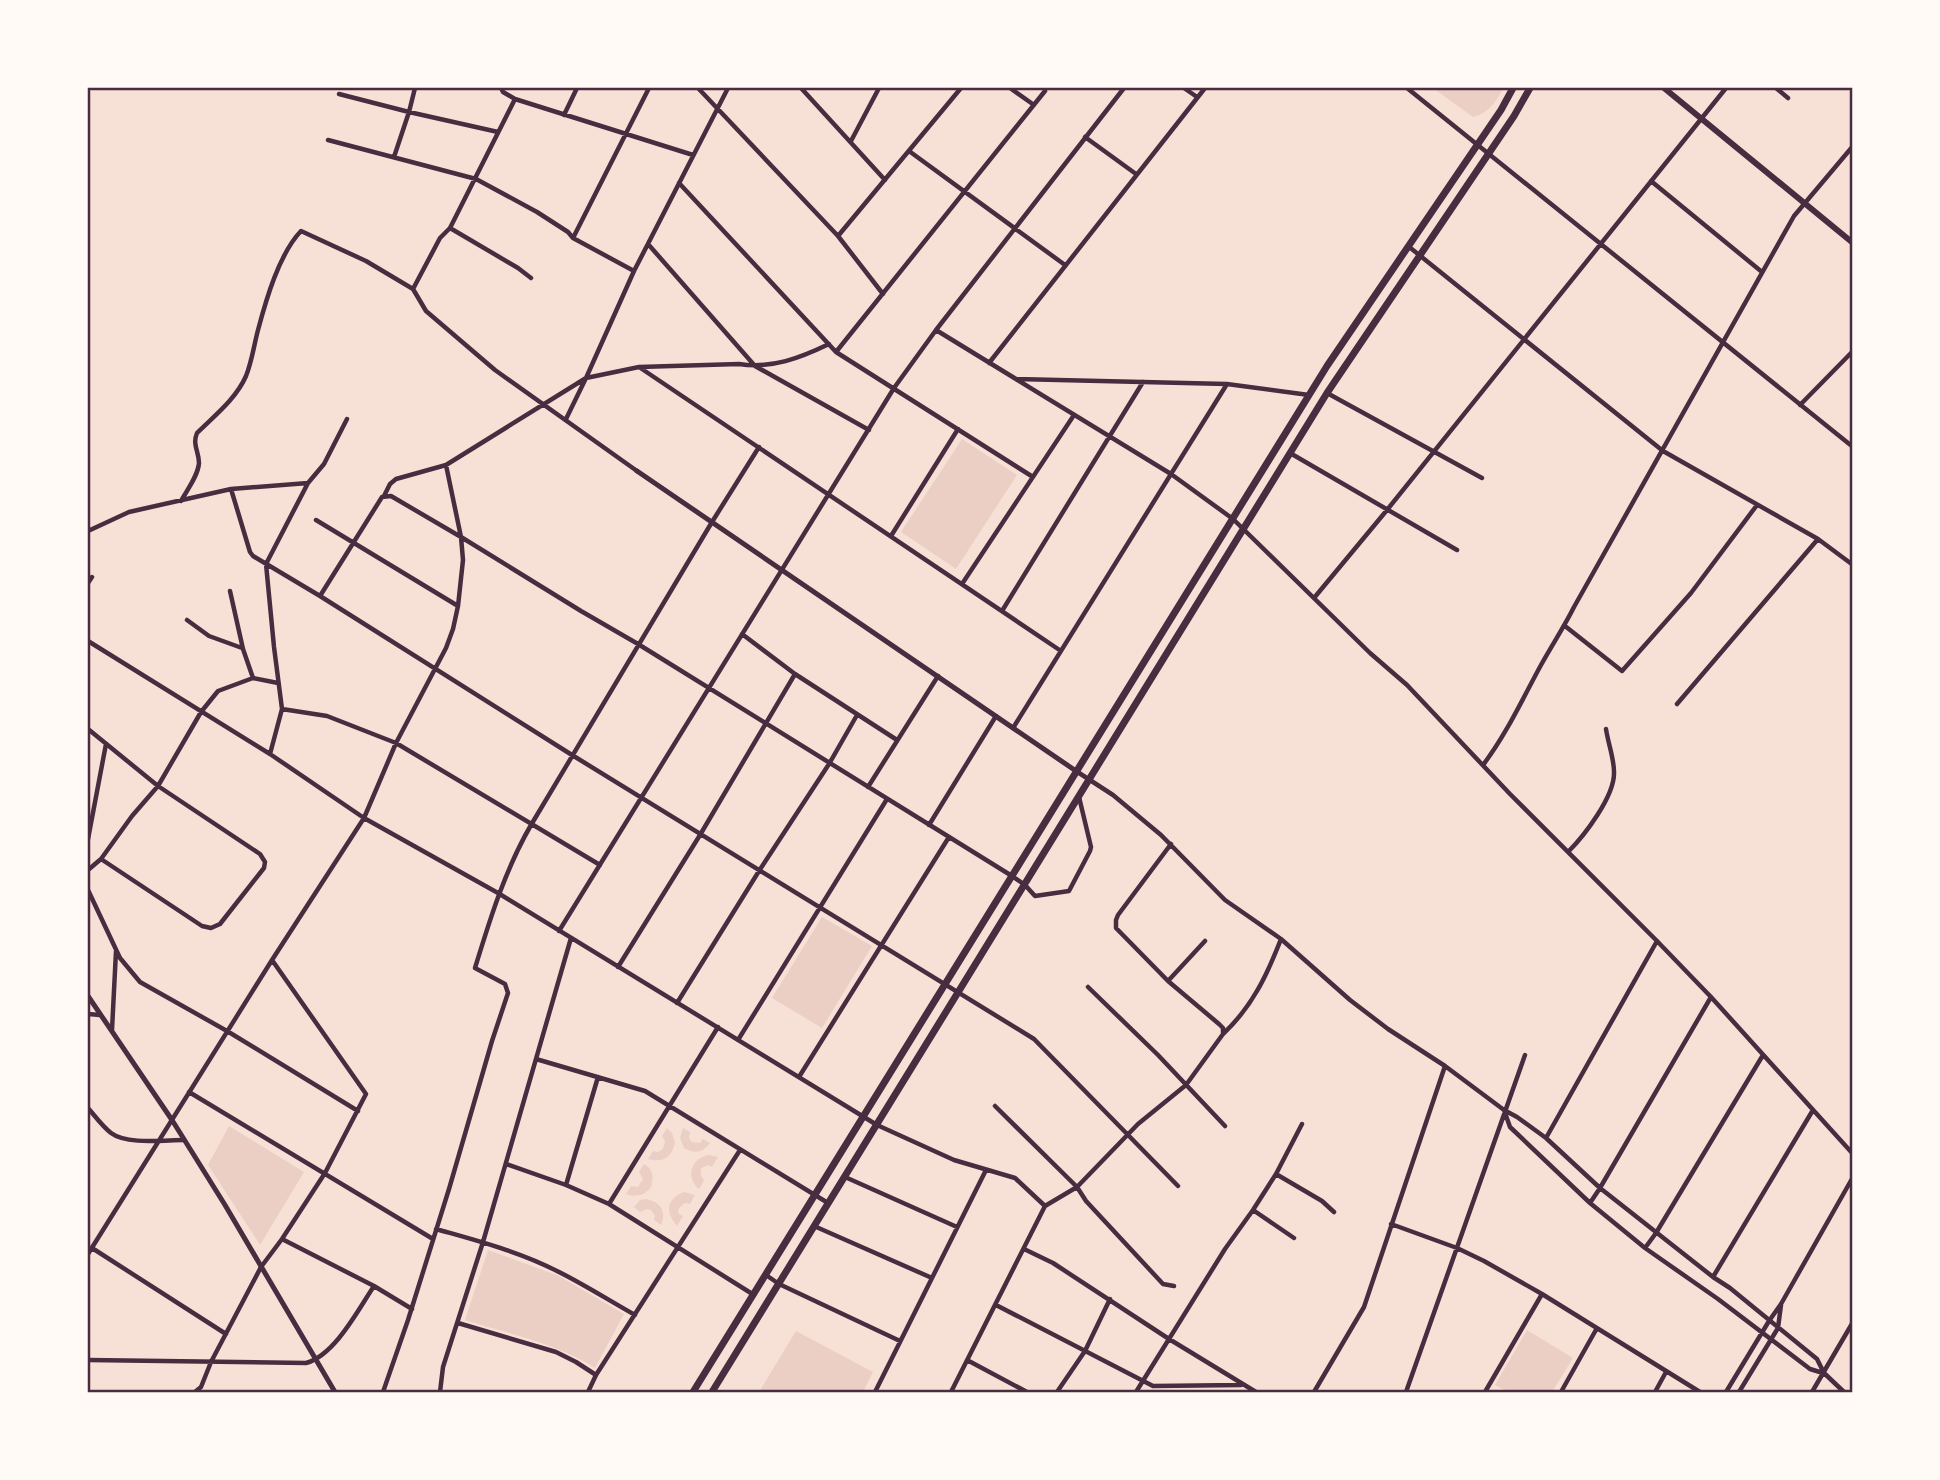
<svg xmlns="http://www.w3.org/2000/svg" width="1940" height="1480" font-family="'Exo 2',sans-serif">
<rect width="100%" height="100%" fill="#f7e1d7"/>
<path fill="#ebcfc5" d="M 1433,88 L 1503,88 C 1496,102 1489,113 1473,117 Z
M 962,439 L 1017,475 L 956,569 L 901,532 Z
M 822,917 L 872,946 L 822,1028 L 772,998 Z
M 229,1126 L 304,1172 L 260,1245 L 208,1165 Z
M 667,1128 L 672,1133 L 675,1142 C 672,1158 663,1163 648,1159 L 653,1151 L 658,1152 L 663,1149 L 665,1141 L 662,1136 Z
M 683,1128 L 690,1132 L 689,1138 L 692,1142 L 700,1143 L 703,1139 L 710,1143 C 703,1153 694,1154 684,1148 L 680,1138 Z
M 708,1155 L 718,1157 L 712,1167 L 708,1165 L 701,1168 L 701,1176 L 704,1180 L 699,1189 C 685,1177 691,1159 708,1155 Z
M 644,1164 C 653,1169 654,1177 651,1187 C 645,1195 636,1198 626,1194 L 631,1186 L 638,1187 L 643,1179 L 639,1172 Z
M 684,1192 L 695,1195 L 690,1204 L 685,1203 L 679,1208 L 678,1213 L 683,1216 L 677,1226 C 665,1212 666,1199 684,1192 Z
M 646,1199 C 660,1202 667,1210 661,1225 L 654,1220 L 655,1216 L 651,1210 L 647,1209 L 640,1212 L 634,1207 L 640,1200 Z
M 488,1250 L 559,1276 L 624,1314 L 595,1368 C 556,1343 508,1334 465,1320 Z
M 1527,1330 L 1573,1358 L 1552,1392 L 1509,1392 L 1495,1385 Z
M 796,1331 L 873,1372 L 863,1392 L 759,1392 Z"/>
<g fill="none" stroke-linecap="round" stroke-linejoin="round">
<path stroke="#4a2c40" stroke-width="4.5" d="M 501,88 L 503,92 L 515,99 L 693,155
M 698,88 L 838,236 L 883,294
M 801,88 L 885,180
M 1010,88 L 1034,105
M 1184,88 L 1197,97
M 1407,88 L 1853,447
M 1776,88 L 1788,98
M 339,94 L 409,112 L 498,132
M 564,115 L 577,88
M 1085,137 L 1136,174
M 328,140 L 476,179 L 537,212 L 568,232 L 573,238 L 634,271
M 851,141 L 879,88
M 909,151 L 1065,265
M 394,157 L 409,112 L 415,88
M 1651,181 L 1762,272
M 679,183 L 836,352 L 1033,477
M 450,228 L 518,268 L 531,278
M 838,236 L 961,88
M 573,238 L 649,88
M 648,244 L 755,366 L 869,430
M 1408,246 L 1663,451 L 1818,539 L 1853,565
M 413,289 L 440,238 L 450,228 L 515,99
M 936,330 L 1171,474 L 1233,519 L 1370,653 L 1407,685 L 1510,794 L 1657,941 L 1711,997 L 1853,1154
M 836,352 L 1045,91
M 989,363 L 1205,88
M 639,367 L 1061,651
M 1016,379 L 1227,384 L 1309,395
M 1327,393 L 1482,478
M 1800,405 L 1853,351
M 347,419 L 324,464 L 308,483 L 231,489 L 250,552 L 253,556 L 320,596 L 572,755 L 1034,1039 L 1178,1186
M 566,419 L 586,378 L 639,367 L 739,364 C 772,369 800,358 829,344
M 1290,453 L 1457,550
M 384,496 L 390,484 L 396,479 L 446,465 L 586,378 L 634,271 L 728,88
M 181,501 C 187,490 198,476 199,463 C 199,451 192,445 197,433 C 214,416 236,399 246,376 C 252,361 254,345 258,330 C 266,300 279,254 301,231 L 366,261 L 413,289 L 426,311 L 495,370 L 637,471
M 316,520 L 458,606
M 88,531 L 129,512 L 231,489
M 891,536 L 958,429
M 88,583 L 92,577
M 962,584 L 1074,415
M 230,591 L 243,649 L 253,678
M 320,596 L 382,497 L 391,496 L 461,537 L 581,611 L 638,644 L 1012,876 L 1025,885 L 1035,896 L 1069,891 L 1090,851 L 1091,847 L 1079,797
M 1314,598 L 1387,510 L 1726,88
M 1002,611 L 1143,382
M 187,620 L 209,636 L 242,648
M 1565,626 L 1622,671 L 1691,593 L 1757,505
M 742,634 L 795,674 L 897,740
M 88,641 L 270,754 L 364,818 L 498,893 L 877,1125 L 954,1160 L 1015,1178 L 1045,1206
M 1677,704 L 1818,539
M 282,709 L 327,716 L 396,743 L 600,865
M 1013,728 L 1227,384
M 88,729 L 158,786 L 260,854 L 265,862 L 264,868 L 220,924 L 211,928 L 202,926 L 101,859
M 270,754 L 282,709 L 274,647 L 266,564 L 308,483
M 1483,765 C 1506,735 1523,698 1541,665 C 1552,645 1564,627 1574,607 L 1794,216 L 1853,146
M 1076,771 L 1113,795 L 1161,835 L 1225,900 L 1281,939 L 1350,1000 L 1388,1029 L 1445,1066 L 1504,1110 L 1517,1117 L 1546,1138 L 1600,1188 L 1713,1277 L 1730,1288 L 1817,1359 L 1824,1373 L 1844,1392
M 868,787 L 938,676
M 929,825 L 996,716
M 88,839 L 106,744
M 1568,852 C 1584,836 1615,796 1614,772 C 1614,758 1608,743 1606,729
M 88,870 L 101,859 L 132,816 L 158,786 L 201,712 L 218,691 L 253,678 L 278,683
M 88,890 L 120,958 L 140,982 L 227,1031 L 358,1111
M 559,931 L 894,388 L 936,330 L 1124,88
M 618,967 L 700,835 L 795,674
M 1168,981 L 1205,941
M 1088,987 L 1158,1055 L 1225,1126
M 677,1003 L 759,871 L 829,764 L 857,715
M 88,1014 L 100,1015
M 112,1030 L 116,951
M 1223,1034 C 1252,1007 1267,975 1281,939
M 738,1040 L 887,799
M 536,1059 L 645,1091 L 828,1203
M 799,1077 L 949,837
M 189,1092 L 433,1239
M 995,1106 L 1077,1187 L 1086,1201 L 1163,1284 L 1174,1286
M 88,1108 C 95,1116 102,1126 111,1133 C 127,1145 164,1140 184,1140
M 1504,1110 L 1510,1127 L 1590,1203 L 1645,1248 L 1718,1299 L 1810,1369 L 1823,1373
M 1546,1138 L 1657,941
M 506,1164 L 566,1185 L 609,1204 L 754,1295
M 1276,1174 L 1322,1201 L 1334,1212
M 845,1177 L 957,1227
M 566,1185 L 598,1077
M 1590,1203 L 1600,1188 L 1711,997
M 609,1204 L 718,1027
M 1253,1210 L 1294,1238
M 1391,1224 L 1457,1248 L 1484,1261 L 1542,1294 L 1700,1392
M 814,1226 L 932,1278
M 436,1229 C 478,1241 521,1252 559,1272 C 585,1285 610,1301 635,1315
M 282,1239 L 374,1286 L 412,1309
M 92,1248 L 226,1334
M 1645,1248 L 1656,1233 L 1763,1055
M 1024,1249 L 1053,1263 L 1169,1339 L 1256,1392
M 88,1254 L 272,960 L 364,818 L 396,743 L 446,648 L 453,629 L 458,606 L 463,560 L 461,537 L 446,465
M 766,1275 L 779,1284 L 900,1341
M 1713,1277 L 1813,1110
M 996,1305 L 1153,1386 L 1241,1385
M 458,1323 L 556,1352 L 576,1362 L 596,1375
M 88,1360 L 306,1363 C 335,1355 358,1310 374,1286
M 967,1360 L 1027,1392
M 195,1392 L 201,1387 L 211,1362 L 261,1267 L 282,1239 L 325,1173 L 366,1094 L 272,960
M 383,1392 L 408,1320 L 449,1189 L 492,1041 L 508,993 L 505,984 L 475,968 C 490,919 505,870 531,825 L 712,522 L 759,447
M 440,1392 L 443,1367 L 483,1242 L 571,938
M 588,1392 L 596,1375 L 740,1150
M 875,1392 L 986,1170
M 951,1392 L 1045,1206 L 1077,1187 L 1138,1124 L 1186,1085 L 1223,1034 L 1223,1028 L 1219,1024 L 1168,981 L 1116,928 L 1116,920 L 1118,915 L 1171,844
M 1057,1392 L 1085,1351 L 1110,1299
M 1136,1392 L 1225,1249 L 1253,1210 L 1276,1174 L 1302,1124
M 1314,1392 L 1364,1307 L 1445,1066
M 1406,1392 L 1525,1055
M 1485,1392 L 1542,1294
M 1561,1392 L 1597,1328
M 1655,1392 L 1666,1372
M 1726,1392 L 1769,1321 L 1781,1304 L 1853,1177
M 1739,1392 L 1778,1328 L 1781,1305
M 1812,1392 L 1853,1322"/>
<path stroke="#4a2c40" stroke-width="5" d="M 637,471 L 1076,771
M 88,996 L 172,1120 L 225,1205 L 335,1392"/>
<path stroke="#4a2c40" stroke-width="6" d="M 1664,88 L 1853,243"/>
<path stroke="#4a2c40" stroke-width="7" d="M 693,1392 L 1327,366 L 1501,110 L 1513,88
M 712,1392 L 1327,393 L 1514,116 L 1530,88"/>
</g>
<rect width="1940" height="1480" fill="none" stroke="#fffaf5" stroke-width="178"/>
<rect x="89" y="89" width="1762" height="1302" fill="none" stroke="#4a2c40" stroke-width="2.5"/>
</svg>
